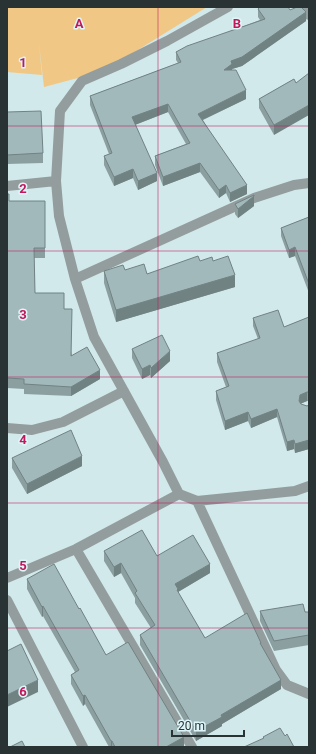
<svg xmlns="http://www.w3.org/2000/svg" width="316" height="754" font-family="Roboto,sans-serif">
<rect width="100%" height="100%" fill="#d1e9eb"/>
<path fill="#f0c785" d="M 7,7 L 207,7 L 104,71 L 44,87 L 39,44 L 42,75 L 7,72 Z"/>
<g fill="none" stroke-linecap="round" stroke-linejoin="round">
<path stroke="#939d9e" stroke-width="10" d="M 228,7 L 167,41 L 121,64 L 82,81 L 60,111 L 56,181 L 59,216 L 75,279 L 94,337 L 163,462 L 179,494 L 197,501 L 295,491 L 309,486
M 302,7 L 309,15
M 7,186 L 56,181
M 75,279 L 254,198 L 294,185 L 309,183
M 7,428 L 32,430 L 63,422 L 124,391
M 197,501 L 276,670 L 287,685 L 309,694
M 76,549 L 192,747
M 7,578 L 76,549 L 179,494
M 7,600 L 83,747"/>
</g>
<path fill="#8b9fa1" d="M 258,9 L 290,10 L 306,21 L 242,66 L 232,69 L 246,99 L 203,120 L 247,194 L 230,202 L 226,193 L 219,198 L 200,172 L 163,186 L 155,165 L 155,156 L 186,144 L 168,112 L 135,125 L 157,181 L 138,190 L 133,178 L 114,186 L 104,165 L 104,156 L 109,154 L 90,105 L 90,96 L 178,63 L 176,60 L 176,52 L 260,20 L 258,17 Z
M 294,79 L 274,135 L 259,108 L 259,99 Z
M 7,112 L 43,153 L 43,163 L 7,164 Z
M 7,194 L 9,201 L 45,201 L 45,258 L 34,258 L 35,293 L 64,309 L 72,356 L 100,379 L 71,396 L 24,394 L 24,389 L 7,388 Z
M 235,204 L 254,206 L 238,218 L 235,214 Z
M 309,217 L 309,293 L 295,256 L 289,258 L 281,236 L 281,228 Z
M 200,261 L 213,261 L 235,287 L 116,322 L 104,283 L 104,271 L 125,270 L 147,274 Z
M 309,317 L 309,401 L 307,401 L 300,404 L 307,406 L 309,405 L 309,449 L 295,453 L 294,449 L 287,451 L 277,417 L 251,428 L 248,421 L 225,430 L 216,400 L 216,391 L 226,387 L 217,362 L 217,353 L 258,339 L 253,326 L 253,318 L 284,327 Z
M 132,349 L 170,361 L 151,378 L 150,375 L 142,379 L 132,358 Z
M 12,458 L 82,466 L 27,494 L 12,468 Z
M 104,551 L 157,556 L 210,573 L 178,592 L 178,593 L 205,638 L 261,643 L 261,645 L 281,689 L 222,724 L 222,726 L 196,741 L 140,645 L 140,635 L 151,628 L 135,603 L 135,598 L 121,573 L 114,577 L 104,561 Z
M 27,579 L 79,609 L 106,655 L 184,747 L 109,747 L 85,704 L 83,706 L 71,684 L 71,675 L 75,672 L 43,616 L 42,617 L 27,589 Z
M 260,611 L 309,612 L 309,645 L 274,651 L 260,621 Z"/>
<path fill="#718283" d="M 306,12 L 306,21 L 242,66 L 232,69 L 232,73 L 224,70 L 231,61 Z
M 246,90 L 246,99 L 198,122 L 198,114 Z
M 168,104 L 168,112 L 132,126 L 132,117 Z
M 309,105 L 309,115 L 274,135 L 274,125 Z
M 200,163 L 200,172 L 163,186 L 163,177 Z
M 133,169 L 133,178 L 114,186 L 114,177 Z
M 157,173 L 157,181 L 138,190 L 138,181 Z
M 226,185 L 226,193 L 219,198 L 219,190 Z
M 247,185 L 247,194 L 230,202 L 230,193 Z
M 254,196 L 254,206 L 238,218 L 238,209 Z
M 295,247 L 295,256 L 289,258 L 289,250 Z
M 235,275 L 235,287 L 116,322 L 116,310 Z
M 170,351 L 170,361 L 151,378 L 151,368 Z
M 150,365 L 150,375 L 142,379 L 142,369 Z
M 100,370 L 100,379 L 71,396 L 71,387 Z
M 307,392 L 307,401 L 300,404 L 299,401 L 300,395 Z
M 277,409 L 277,417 L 251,428 L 251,419 Z
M 248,412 L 248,421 L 225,430 L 225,421 Z
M 294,440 L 294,449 L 287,451 L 287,442 Z
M 309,440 L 309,449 L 295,453 L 295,444 Z
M 82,456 L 82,466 L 27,494 L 27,484 Z
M 121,563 L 121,573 L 114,577 L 114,567 Z
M 210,564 L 210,573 L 178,592 L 178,598 L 175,584 Z
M 43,606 L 43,616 L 42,617 L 42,607 Z
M 38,680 L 38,692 L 7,707 L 7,695 Z
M 281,680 L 281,689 L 222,724 L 222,726 L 196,741 L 196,731 L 221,715 Z
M 85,695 L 85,704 L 83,706 L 83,696 Z
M 184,737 L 184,747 L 166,747 Z
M 111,741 L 112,741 L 112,747 L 111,747 Z"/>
<path fill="#a2b9bb" stroke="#718283" d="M 260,7 L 288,7 L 290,10 L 297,7 L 301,7 L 306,12 L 242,57 L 231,61 L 232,64 L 224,70 L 236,70 L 246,90 L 198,114 L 247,185 L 230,193 L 226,185 L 219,190 L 200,163 L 163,177 L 155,156 L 190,143 L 168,104 L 132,117 L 157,173 L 138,181 L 133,169 L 114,177 L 104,156 L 112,153 L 90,96 L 181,62 L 176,52 L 187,46 L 265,19 L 258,9 Z
M 309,73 L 309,105 L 274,125 L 259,99 L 294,79 L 296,83 Z
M 41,111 L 43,153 L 7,155 L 7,112 Z
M 7,194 L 9,194 L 9,201 L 45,201 L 45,248 L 34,248 L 35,293 L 64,293 L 64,309 L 72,309 L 71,356 L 87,347 L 100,370 L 71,387 L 24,384 L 24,379 L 7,378 Z
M 254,195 L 254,196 L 238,209 L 235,204 Z
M 309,217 L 309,284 L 295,247 L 289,250 L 281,228 Z
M 198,256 L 200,261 L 212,257 L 213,261 L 228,256 L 235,275 L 116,310 L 104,271 L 123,265 L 125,270 L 144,264 L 147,274 Z
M 278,310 L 284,327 L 309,317 L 309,392 L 307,392 L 300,395 L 299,401 L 301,404 L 307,406 L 309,405 L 309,440 L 295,444 L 294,440 L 287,442 L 277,409 L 251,419 L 248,412 L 225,421 L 216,391 L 229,386 L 217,353 L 260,338 L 253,318 Z
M 162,335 L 170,351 L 151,368 L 150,365 L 142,369 L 132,349 Z
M 71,430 L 82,456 L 27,484 L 12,458 Z
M 142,530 L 157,556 L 193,535 L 210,564 L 175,584 L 178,589 L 177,590 L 205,638 L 247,613 L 261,643 L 260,643 L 281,680 L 221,715 L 222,717 L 196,731 L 140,635 L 155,625 L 135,593 L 137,591 L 121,563 L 114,567 L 104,551 Z
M 54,564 L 79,609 L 80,608 L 106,655 L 128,642 L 184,737 L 166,747 L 115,747 L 112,741 L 111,741 L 85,695 L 83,696 L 71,675 L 79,670 L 43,606 L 42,607 L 27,579 Z
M 303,604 L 305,612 L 309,612 L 309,635 L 274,641 L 260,611 Z
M 21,644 L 38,680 L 7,695 L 7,651 Z
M 280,728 L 285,736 L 287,734 L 294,747 L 244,747 L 264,738 L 263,737 Z
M 22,741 L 25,747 L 10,747 Z"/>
<path fill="none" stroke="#c2185b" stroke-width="1" stroke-opacity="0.55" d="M 158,7 L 158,747M 7,126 L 309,126M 7,251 L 309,251M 7,377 L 309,377M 7,503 L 309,503M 7,628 L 309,628"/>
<g font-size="13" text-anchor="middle" font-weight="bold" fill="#c2185b" stroke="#def6f9" stroke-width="3" stroke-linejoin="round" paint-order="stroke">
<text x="79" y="28">A</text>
<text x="237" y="28">B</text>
<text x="23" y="67">1</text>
<text x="23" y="193">2</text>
<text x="23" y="319">3</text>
<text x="23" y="444">4</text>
<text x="23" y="570">5</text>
<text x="23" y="696">6</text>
</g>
<rect width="316" height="754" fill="none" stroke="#2a3334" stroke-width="16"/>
<path d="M172 730v6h72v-6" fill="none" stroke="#2a3334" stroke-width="2"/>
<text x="178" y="730" font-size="12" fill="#2a3334" stroke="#def6f9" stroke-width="3" paint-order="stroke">20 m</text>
</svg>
